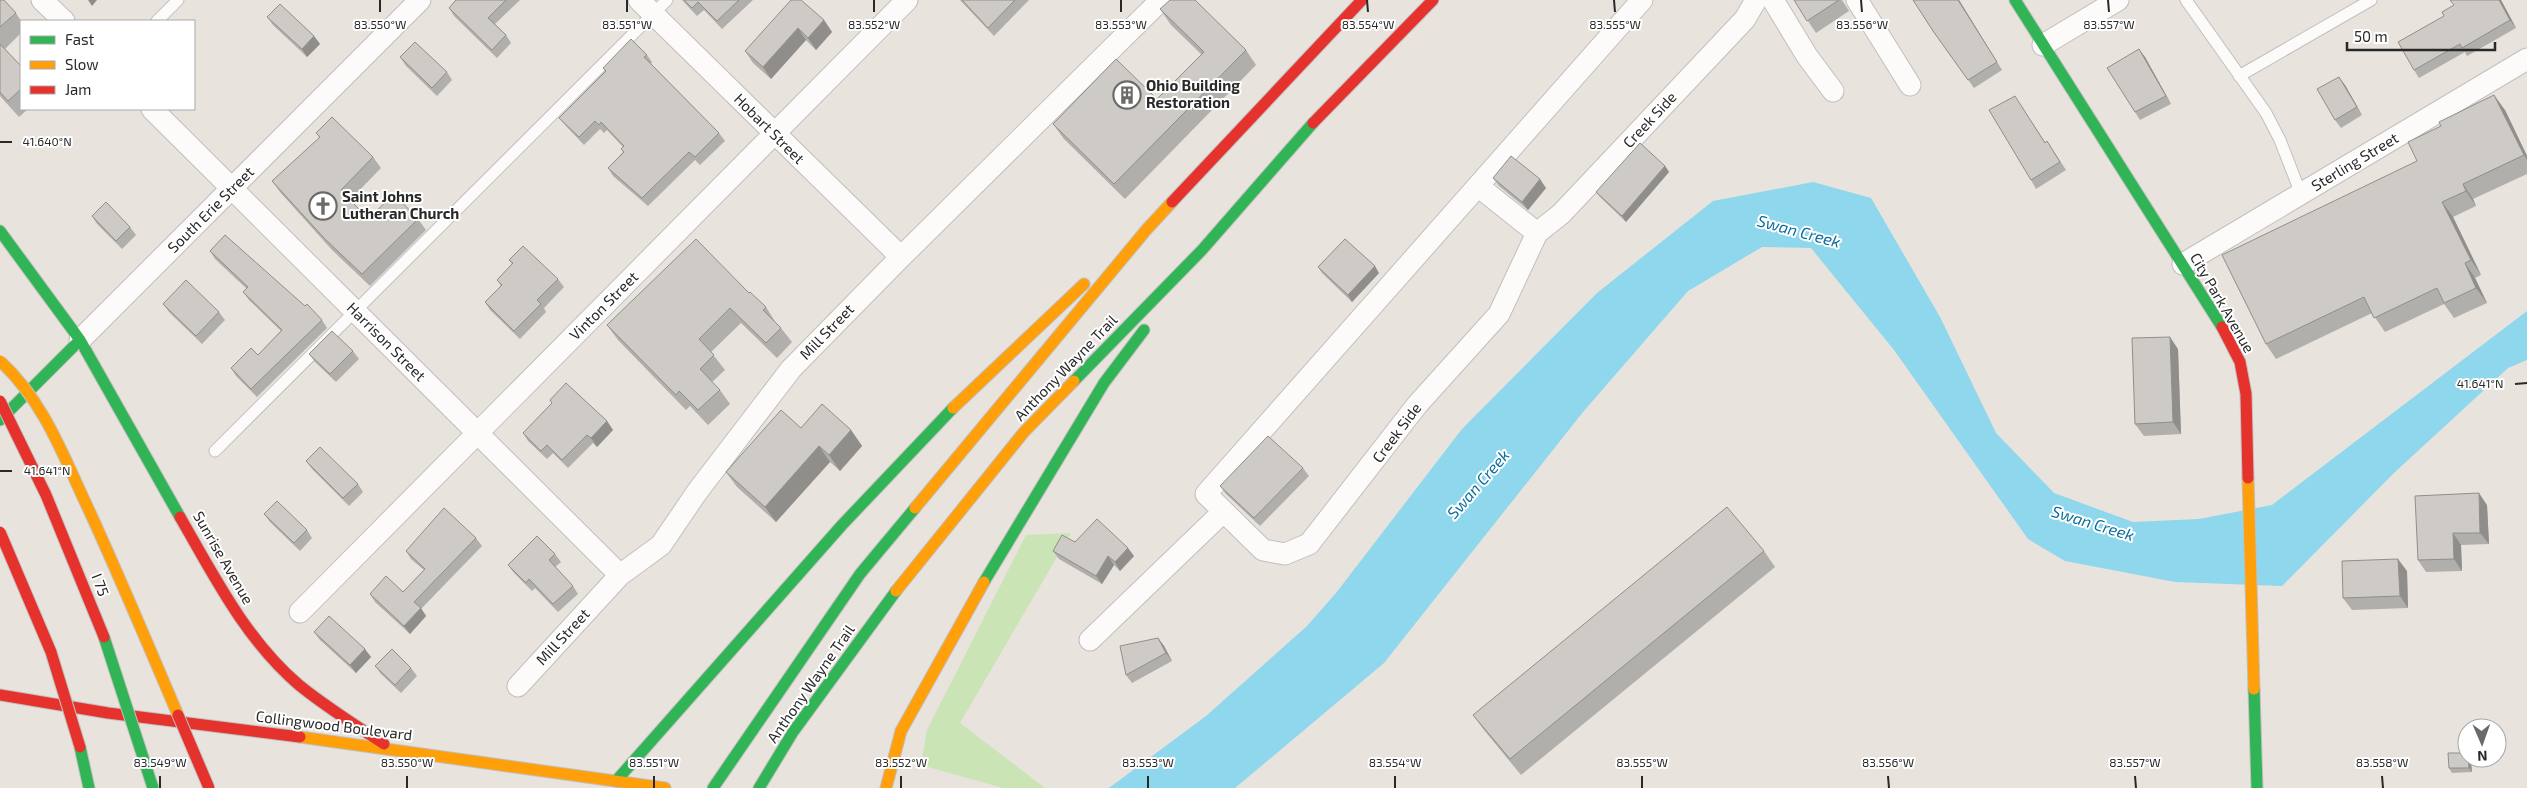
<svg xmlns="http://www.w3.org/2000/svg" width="2527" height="788" font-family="'Exo 2',sans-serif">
<rect width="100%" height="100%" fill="#e8e3dd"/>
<path fill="#cae4b5" d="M 1071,533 L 960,723 L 1045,788 L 1003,788 L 921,765 L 927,730 L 1026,535 Z"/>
<path fill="#8ed7ec" d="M 1813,182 L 1871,198 L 1940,317 L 1996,433 L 2054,493 L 2133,522 L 2199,519 L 2272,505 L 2527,311 L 2527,360 L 2508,368 L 2395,472 L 2282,586 L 2175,582 L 2065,561 L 2028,539 L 1894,350 L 1811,248 L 1762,247 L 1688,291 L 1583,412 L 1384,663 L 1235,788 L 1109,788 L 1206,716 L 1307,626 L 1336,593 L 1462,429 L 1597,293 L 1713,201 Z"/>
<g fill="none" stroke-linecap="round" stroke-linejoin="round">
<g stroke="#c1bfbf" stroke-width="13">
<path id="lane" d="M 2186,0 L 2266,113 L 2280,140 L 2301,194
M 157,21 L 178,0
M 2239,76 L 2371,0
M 215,451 L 667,0"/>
</g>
<g stroke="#c1bfbf" stroke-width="23">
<path id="street" d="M 42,0 L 64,21
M 639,0 L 901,257
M 1642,0 L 1206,494 L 1263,550 L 1285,554 L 1309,544 L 1417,405 L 1499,314 L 1537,233 L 1561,214 L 1745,19 L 1756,0
M 1773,0 L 1807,56 L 1833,91
M 1857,0 L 1910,85
M 2043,45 L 2118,0
M 152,109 L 620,575
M 1478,186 L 1537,233
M 2183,264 L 2527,59
M 80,340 L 420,0
M 300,612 L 907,0
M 1090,640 L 1223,512
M 518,686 L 620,575 L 661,545 L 697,492 L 791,369 L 901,257 L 1161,0"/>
</g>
<g stroke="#c1bfbf" stroke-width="13">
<path id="fast" d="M 2015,0 L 2222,327
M 0,231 L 80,340
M 1074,381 L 1202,250 L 1313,123
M 0,420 L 80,340 L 180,517
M 984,582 L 1104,383 L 1144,330
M 2254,689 L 2257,788
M 80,747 L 89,788
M 616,781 L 842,525 L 953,408
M 713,788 L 860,574 L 915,508
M 759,788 L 793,732 L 896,591"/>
</g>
<g stroke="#c1bfbf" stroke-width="13">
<path id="slow" d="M 953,408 L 1084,284
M 2248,478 L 2254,689
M 915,508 L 1147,229 L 1172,202
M 896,591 L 1024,432 L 1074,381
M 300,737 L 665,788
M 886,788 L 901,731 L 984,582"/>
</g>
<g stroke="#c1bfbf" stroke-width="13">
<path id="jam" d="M 1313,123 L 1433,0
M 1172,202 L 1362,0
M 2222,327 L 2240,362 L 2246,394 L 2248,478
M 180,517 C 214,576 246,640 299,685 C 326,707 355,725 384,744
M 0,695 L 108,713 L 300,737"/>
</g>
<use href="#lane" stroke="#fcfbfa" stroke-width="11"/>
<use href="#street" stroke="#fcfbfa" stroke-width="21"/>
<use href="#fast" stroke="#30b455" stroke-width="11"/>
<use href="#slow" stroke="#ff9f0a" stroke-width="11"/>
<use href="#jam" stroke="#e5322d" stroke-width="11"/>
<g stroke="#c4c2c0" stroke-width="13" stroke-linecap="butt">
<path id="fast-bridge" d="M 104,637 L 153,788"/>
</g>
<g stroke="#c4c2c0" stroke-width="13" stroke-linecap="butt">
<path id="slow-bridge" d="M 0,361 C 43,400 63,455 87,506 C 119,575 148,645 178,715"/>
</g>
<g stroke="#c4c2c0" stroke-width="13" stroke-linecap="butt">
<path id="jam-bridge" d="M 0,401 L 46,495 L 104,637
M 0,532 L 51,652 L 80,747
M 178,715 L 209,788"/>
</g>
<use href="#fast-bridge" stroke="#30b455" stroke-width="11"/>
<use href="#slow-bridge" stroke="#ff9f0a" stroke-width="11"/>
<use href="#jam-bridge" stroke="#e5322d" stroke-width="11"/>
</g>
<path fill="#b1afab" d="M 0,0 L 16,13 L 21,21 L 21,33 L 5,49 L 21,66 L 21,109 L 28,109 L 19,117 L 0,96 Z
M 456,0 L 520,0 L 495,24 L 506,35 L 511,43 L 497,58 L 454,16 L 449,8 Z
M 682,0 L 753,0 L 722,29 L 704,10 L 697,16 Z
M 960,0 L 1029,0 L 994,36 Z
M 1794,0 L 1842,0 L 1849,11 L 1816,33 Z
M 1913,0 L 1959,0 L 2002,70 L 1974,88 L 1933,31 Z
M 2501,0 L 2516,28 L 2467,56 L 2465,52 L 2419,78 L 2414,70 Z
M 1160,9 L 1246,50 L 1256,65 L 1125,199 L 1064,139 L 1053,124 L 1157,99 L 1202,55 L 1171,25 Z
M 267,17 L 314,36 L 320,44 L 307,57 L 273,25 Z
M 824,20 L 832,32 L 816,50 L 806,40 L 771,79 L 753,63 L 745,51 Z
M 647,55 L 652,62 L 651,64 L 719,133 L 725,141 L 700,165 L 695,160 L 648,206 L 613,176 L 608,168 L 623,152 L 621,149 L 623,147 L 607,130 L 604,133 L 600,129 L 584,145 L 565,125 L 559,118 L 605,71 L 603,68 Z
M 400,57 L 447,72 L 452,80 L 437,96 L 406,66 Z
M 2145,57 L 2171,104 L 2140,120 L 2135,112 Z
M 2345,85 L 2362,115 L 2341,128 L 2335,120 Z
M 2020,104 L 2045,142 L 2047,141 L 2066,170 L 2036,189 L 2031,180 Z
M 2505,110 L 2527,156 L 2527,174 L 2473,199 L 2476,206 L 2453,217 L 2481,275 L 2475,278 L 2487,303 L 2454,318 L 2444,304 L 2385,332 L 2372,313 L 2276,359 L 2266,344 L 2417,161 Z
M 316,133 L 373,157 L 381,168 L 350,200 L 368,219 L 418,219 L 426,230 L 370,286 L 332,250 L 280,192 L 272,181 L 320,138 Z
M 1665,166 L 1669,172 L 1626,222 L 1600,197 L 1596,192 Z
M 1493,178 L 1546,188 L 1528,210 L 1499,186 Z
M 92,216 L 130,227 L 136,235 L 122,249 L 97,224 Z
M 210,251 L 305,306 L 322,320 L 327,328 L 257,397 L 236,376 L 231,368 L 258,355 L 281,331 L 249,300 L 243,292 L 247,289 L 215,259 Z
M 509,260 L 558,279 L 564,287 L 544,308 L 546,312 L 520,339 L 490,310 L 485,302 L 501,286 L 497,280 L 512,264 Z
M 1318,267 L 1379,273 L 1352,302 L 1322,273 Z
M 749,293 L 766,307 L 776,323 L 781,328 L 792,342 L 777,358 L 741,323 L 711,352 L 725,370 L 712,382 L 720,390 L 730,404 L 708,425 L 690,406 L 686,410 L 618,340 L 607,325 Z
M 163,304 L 219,312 L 225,320 L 202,344 L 169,312 Z
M 2178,349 L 2181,434 L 2144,436 L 2135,424 Z
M 353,351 L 359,359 L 336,382 L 315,362 L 309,354 Z
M 550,400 L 607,421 L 613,430 L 597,447 L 593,443 L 568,468 L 553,453 L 547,459 L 528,441 L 523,433 L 552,403 Z
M 801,428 L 851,430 L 862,446 L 840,471 L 830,462 L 776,522 L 737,487 L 726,472 Z
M 306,461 L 358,484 L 363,492 L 349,506 L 312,469 Z
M 1303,468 L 1309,476 L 1260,526 L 1226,494 L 1220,486 Z
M 2487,505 L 2489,544 L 2461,545 L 2462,571 L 2426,572 L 2418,560 Z
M 264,514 L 307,530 L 312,538 L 300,551 L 270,522 Z
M 476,538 L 482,546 L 421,609 L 426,616 L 410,634 L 375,602 L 370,594 L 403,592 L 424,570 L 411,559 L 406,551 Z
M 1075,542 L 1134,556 L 1120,571 L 1114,565 L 1102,584 L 1059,559 L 1053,551 Z
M 1764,551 L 1775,567 L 1521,775 L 1484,730 L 1473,715 Z
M 555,554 L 561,562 L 555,567 L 573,586 L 578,594 L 558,612 L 535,588 L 532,591 L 514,573 L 508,565 Z
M 2407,571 L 2408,608 L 2352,610 L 2343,598 Z
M 314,632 L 371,657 L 356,673 L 320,640 Z
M 1158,638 L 1164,646 L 1172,661 L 1132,683 L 1126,675 Z
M 375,666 L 411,668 L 417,676 L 401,693 L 381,674 Z
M 2467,753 L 2472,772 L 2452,773 L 2449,768 Z"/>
<path fill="#908e8b" d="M 88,0 L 97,0 L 92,6 Z
M 1958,0 L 1959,0 L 2002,70 L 1997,62 Z
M 2499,0 L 2501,0 L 2516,28 L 2510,20 Z
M 824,20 L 832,32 L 816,50 L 808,38 Z
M 798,28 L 806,40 L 771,79 L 763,67 Z
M 314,36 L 320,44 L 307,57 L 302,49 Z
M 2139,49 L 2145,57 L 2171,104 L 2166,96 Z
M 2339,77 L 2345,85 L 2362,115 L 2357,107 Z
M 2494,95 L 2505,110 L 2527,156 L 2527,160 L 2524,155 Z
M 1665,166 L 1669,172 L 1626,222 L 1622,216 Z
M 1540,179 L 1546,188 L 1528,210 L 1522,202 Z
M 2463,184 L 2473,199 L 2476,206 L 2466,191 Z
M 2442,202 L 2453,217 L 2481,275 L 2471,260 Z
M 2465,263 L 2475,278 L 2487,303 L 2476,288 Z
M 1375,266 L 1379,273 L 1352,302 L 1348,295 Z
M 2170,337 L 2178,349 L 2181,434 L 2173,422 Z
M 607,421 L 613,430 L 597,447 L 591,438 Z
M 851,430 L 862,446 L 840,471 L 829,455 Z
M 819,446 L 830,462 L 776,522 L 765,507 Z
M 2479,493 L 2487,505 L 2489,544 L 2480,533 Z
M 2453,533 L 2461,545 L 2462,571 L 2454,559 Z
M 1128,548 L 1134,556 L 1120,571 L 1115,562 Z
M 1108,556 L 1114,565 L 1102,584 L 1096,576 Z
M 2398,559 L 2407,571 L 2408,608 L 2400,596 Z
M 421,608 L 426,616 L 410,634 L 404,626 Z
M 1158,638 L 1164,646 L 1172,661 L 1166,653 Z
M 365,649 L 371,657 L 356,673 L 350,665 Z
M 2468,758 L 2471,758 L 2472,772 L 2469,768 Z"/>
<path fill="#cecbc7" stroke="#908e8b" d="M 0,0 L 4,0 L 16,13 L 0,27 Z
M 456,0 L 506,0 L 488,18 L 506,35 L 492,50 L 449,8 Z
M 684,0 L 739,0 L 717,21 L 698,2 L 692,8 Z
M 791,0 L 801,0 L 824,20 L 808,38 L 798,28 L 763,67 L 745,51 Z
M 962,0 L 1015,0 L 988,28 Z
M 1170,0 L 1195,0 L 1246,50 L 1114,184 L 1053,124 L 1116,59 L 1157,99 L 1204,52 L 1160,9 Z
M 1794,0 L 1839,0 L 1807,21 Z
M 1913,0 L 1958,0 L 1997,62 L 1968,80 L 1933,31 Z
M 2450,0 L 2499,0 L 2510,20 L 2462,48 L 2460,44 L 2414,70 L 2398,42 L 2444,16 L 2442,12 L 2454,5 Z
M 280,4 L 314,36 L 302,49 L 267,17 Z
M 631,39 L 647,55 L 644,57 L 719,133 L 695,157 L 689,152 L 642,198 L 608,168 L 624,152 L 621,149 L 624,146 L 601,122 L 599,125 L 595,121 L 579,137 L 559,118 L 606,71 L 603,68 Z
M 415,42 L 447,72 L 432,88 L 400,57 Z
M 0,44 L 21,66 L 21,89 L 8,101 L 0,92 Z
M 2139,49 L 2166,96 L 2135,112 L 2107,68 Z
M 2339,77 L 2357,107 L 2335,120 L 2317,89 Z
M 2494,95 L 2524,155 L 2463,184 L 2466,191 L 2442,202 L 2471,260 L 2465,263 L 2476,288 L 2444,303 L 2437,288 L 2374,318 L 2364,297 L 2266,344 L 2222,255 L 2417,161 L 2408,142 L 2441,126 L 2439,122 Z
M 2015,96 L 2045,143 L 2047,141 L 2060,162 L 2031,180 L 1989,110 Z
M 332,117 L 373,157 L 341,190 L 368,219 L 394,194 L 418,219 L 362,274 L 325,239 L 272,181 L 320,137 L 316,133 Z
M 1640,143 L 1665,166 L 1622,216 L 1596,192 Z
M 1511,156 L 1540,179 L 1522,202 L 1493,178 Z
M 106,202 L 130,227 L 116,241 L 92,216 Z
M 225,235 L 305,306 L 307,304 L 322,320 L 251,389 L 231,368 L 251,348 L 258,355 L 282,330 L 243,292 L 248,287 L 210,251 Z
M 696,239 L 749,293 L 750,292 L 766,307 L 763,310 L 781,328 L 766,343 L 730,308 L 699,339 L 714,355 L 700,369 L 720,390 L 698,410 L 679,391 L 676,395 L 607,325 Z
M 1345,239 L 1375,266 L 1348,295 L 1318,267 Z
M 523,246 L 558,279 L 537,300 L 541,304 L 514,331 L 485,302 L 502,285 L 497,280 L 513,263 L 509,260 Z
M 186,280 L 219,312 L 196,336 L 163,304 Z
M 332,331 L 353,351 L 330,374 L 309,354 Z
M 2170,337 L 2173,422 L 2135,424 L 2132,338 Z
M 566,383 L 607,421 L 591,438 L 587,435 L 562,460 L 547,445 L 541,451 L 523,433 L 552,403 L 550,400 Z
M 822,404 L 851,430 L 829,455 L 819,446 L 765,507 L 726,472 L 781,410 L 801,428 Z
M 1268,436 L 1303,468 L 1254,518 L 1220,486 Z
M 320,447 L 358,484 L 343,498 L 306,461 Z
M 2479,493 L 2480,533 L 2453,533 L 2454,559 L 2418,560 L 2415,496 Z
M 277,501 L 307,530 L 294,543 L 264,514 Z
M 1727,507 L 1764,551 L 1510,759 L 1473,715 Z
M 444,508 L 476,538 L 414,602 L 421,608 L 404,626 L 370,594 L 386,576 L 403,592 L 425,569 L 406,551 Z
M 1097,519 L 1128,548 L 1115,562 L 1108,556 L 1096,576 L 1053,551 L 1062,535 L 1075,542 Z
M 537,536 L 555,554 L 549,560 L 573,586 L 553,604 L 529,579 L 526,583 L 508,565 Z
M 2398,559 L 2400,596 L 2343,598 L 2342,561 Z
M 329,616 L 365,649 L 350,665 L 314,632 Z
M 1158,638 L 1166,653 L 1126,675 L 1120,646 Z
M 392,649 L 411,668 L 395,685 L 375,666 Z
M 2448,753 L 2467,753 L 2467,758 L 2468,758 L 2469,768 L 2449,768 Z"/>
<path fill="none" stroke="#292929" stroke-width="2" d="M 380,0 L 380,12M 627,0 L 627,12M 874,0 L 874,12M 1121,0 L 1121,12M 1367,0 L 1368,12M 1614,0 L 1615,12M 1861,0 L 1862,12M 2108,0 L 2109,12M 0,142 L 12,142M 2515,384 L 2527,383M 0,471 L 12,471M 160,776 L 160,788M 407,776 L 407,788M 654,776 L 654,788M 901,776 L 901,788M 1148,776 L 1148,788M 1395,776 L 1395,788M 1642,776 L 1642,788M 1888,776 L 1889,788M 2135,776 L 2136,788M 2382,776 L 2383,788"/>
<defs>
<g id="building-ring" transform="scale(1.4375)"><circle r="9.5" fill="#fff" stroke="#6c6a68" stroke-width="1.5"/><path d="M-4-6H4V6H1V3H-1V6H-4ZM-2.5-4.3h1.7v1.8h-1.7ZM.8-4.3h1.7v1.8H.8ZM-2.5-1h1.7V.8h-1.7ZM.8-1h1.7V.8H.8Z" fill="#6c6a68"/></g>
<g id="church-ring" transform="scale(1.4375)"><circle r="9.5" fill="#fff" stroke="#6c6a68" stroke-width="1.5"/><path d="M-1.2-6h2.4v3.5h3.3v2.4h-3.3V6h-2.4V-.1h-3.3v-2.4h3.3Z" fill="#6c6a68"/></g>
</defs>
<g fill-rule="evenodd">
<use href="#building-ring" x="1127" y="95"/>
<use href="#church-ring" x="323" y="206"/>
</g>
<g text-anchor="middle" stroke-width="4" stroke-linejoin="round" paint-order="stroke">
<g font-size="15" font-weight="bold" fill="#292929" stroke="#fff" text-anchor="start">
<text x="1146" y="91">Ohio Building<tspan x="1146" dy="17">Restoration</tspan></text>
<text x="342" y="202">Saint Johns<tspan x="342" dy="17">Lutheran Church</tspan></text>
</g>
<g font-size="15" fill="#292929" stroke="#fff">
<text transform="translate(1650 120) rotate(-47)" y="5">Creek Side</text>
<text transform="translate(769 129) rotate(45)" y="5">Hobart Street</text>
<text transform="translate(2355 162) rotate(-31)" y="5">Sterling Street</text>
<text transform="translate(211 210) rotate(-45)" y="5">South Erie Street</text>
<text transform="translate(2222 303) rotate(60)" y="5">City Park Avenue</text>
<text transform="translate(604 306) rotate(-45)" y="5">Vinton Street</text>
<text transform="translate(827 332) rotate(-46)" y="5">Mill Street</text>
<text transform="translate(386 342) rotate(45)" y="5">Harrison Street</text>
<text transform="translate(1066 368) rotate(-46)" y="5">Anthony Wayne Trail</text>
<text transform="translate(1397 433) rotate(-53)" y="5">Creek Side</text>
<text transform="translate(223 558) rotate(60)" y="5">Sunrise Avenue</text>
<text transform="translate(100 585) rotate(69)" y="5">I 75</text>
<text transform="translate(563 637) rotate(-47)" y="5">Mill Street</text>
<text transform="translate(811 684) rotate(-55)" y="5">Anthony Wayne Trail</text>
<text transform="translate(334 726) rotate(7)" y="5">Collingwood Boulevard</text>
</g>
<g font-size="16" font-style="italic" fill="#096e9c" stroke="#fff">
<text transform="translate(1799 231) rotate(15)" y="6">Swan Creek</text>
<text transform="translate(1478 484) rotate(-49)" y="6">Swan Creek</text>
<text transform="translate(2093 523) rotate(17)" y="6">Swan Creek</text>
</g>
</g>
<g font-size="12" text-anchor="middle" fill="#292929" stroke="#fff" stroke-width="4" stroke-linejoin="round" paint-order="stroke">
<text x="380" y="29">83.550°W</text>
<text x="627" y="29">83.551°W</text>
<text x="874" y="29">83.552°W</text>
<text x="1121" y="29">83.553°W</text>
<text x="1368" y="29">83.554°W</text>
<text x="1615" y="29">83.555°W</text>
<text x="1862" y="29">83.556°W</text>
<text x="2109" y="29">83.557°W</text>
<text x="47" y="146">41.640°N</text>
<text x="2480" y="388">41.641°N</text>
<text x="47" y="475">41.641°N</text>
<text x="160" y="767">83.549°W</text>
<text x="407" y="767">83.550°W</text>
<text x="654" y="767">83.551°W</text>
<text x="901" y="767">83.552°W</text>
<text x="1148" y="767">83.553°W</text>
<text x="1395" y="767">83.554°W</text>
<text x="1642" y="767">83.555°W</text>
<text x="1888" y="767">83.556°W</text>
<text x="2135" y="767">83.557°W</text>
<text x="2382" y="767">83.558°W</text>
</g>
<rect x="20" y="20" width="175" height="90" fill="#ffffff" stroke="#a9a9a9"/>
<rect x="30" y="36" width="25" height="8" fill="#30b455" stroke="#a9a9a9"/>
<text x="65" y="45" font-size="15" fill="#292929">Fast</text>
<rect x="30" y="61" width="25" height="8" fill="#ff9f0a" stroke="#a9a9a9"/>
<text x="65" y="70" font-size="15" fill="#292929">Slow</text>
<rect x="30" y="86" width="25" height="8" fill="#e5322d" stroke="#a9a9a9"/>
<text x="65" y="95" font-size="15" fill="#292929">Jam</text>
<g transform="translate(2482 743) rotate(178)"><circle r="24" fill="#ffffff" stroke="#a9a9a9"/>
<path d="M0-4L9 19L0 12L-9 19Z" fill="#6c6a68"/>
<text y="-8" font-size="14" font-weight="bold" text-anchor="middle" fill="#292929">N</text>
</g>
<path d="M2347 42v8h148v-8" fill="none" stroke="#292929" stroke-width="2.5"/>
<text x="2354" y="42" font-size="15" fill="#292929" stroke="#ffffff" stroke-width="4" paint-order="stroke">50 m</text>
</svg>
